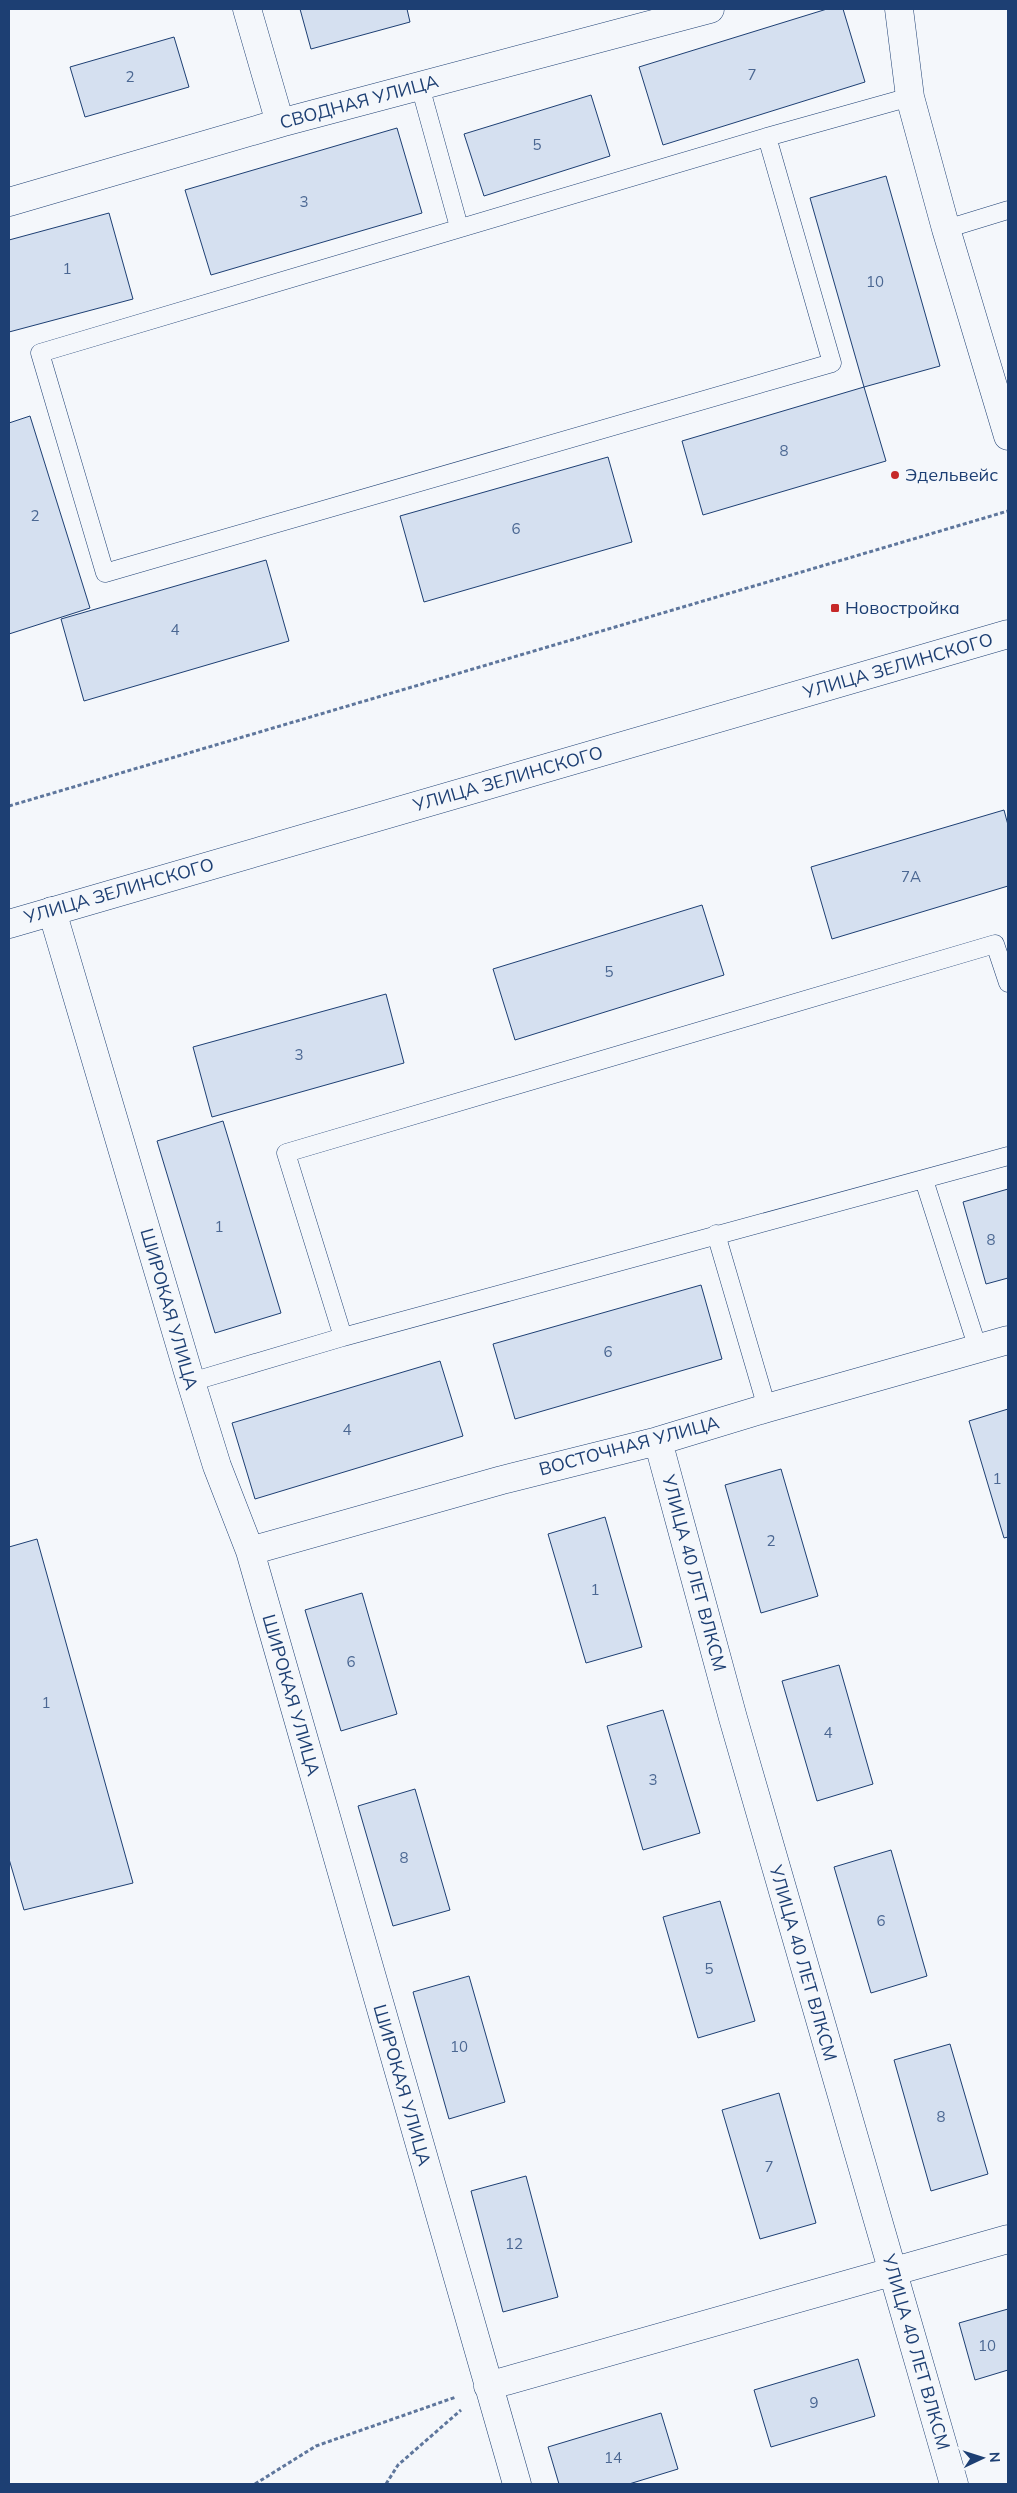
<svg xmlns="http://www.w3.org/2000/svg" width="1017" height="2493" font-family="Mulish,sans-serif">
<rect width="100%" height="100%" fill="#f4f7fb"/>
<path fill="#d5e0f0" stroke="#1d3f73" d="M 300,9 L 407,9 L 410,22 L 311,49 Z
M 827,9 L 843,9 L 865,82 L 663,145 L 639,67 Z
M 174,37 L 189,87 L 85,117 L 70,67 Z
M 591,95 L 610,156 L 484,196 L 464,134 Z
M 397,128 L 422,213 L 211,275 L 185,190 Z
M 886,176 L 940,366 L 864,387 L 810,198 Z
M 109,213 L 133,299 L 9,332 L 9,240 Z
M 864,387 L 886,461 L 703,515 L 682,441 Z
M 30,416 L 90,608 L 9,634 L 9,423 Z
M 608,457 L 632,542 L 424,602 L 400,516 Z
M 266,560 L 289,641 L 84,701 L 61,619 Z
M 1004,810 L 1008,825 L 1008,886 L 832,939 L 811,867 Z
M 702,905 L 724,975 L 515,1040 L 493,969 Z
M 386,994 L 404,1063 L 212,1117 L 193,1047 Z
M 223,1121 L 281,1313 L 215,1333 L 157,1141 Z
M 1008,1189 L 1008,1278 L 986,1284 L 963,1202 Z
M 701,1285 L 722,1359 L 515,1419 L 493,1344 Z
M 440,1361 L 463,1436 L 255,1499 L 232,1423 Z
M 1008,1409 L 1008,1537 L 1004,1538 L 969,1421 Z
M 781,1469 L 818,1596 L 761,1613 L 725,1485 Z
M 605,1517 L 642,1647 L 586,1663 L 548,1534 Z
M 37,1539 L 133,1883 L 24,1910 L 9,1859 L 9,1547 Z
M 362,1593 L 397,1714 L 341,1731 L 305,1610 Z
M 839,1665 L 873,1784 L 817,1801 L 782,1681 Z
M 663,1710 L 700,1833 L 643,1850 L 607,1726 Z
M 415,1789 L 450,1910 L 393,1926 L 358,1806 Z
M 891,1850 L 927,1976 L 871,1993 L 834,1867 Z
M 720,1901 L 755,2021 L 698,2038 L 663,1917 Z
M 469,1976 L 505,2102 L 449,2119 L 413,1992 Z
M 950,2044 L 988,2174 L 931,2191 L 894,2060 Z
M 779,2093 L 816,2223 L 760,2239 L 722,2110 Z
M 526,2176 L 558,2297 L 503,2312 L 471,2191 Z
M 1008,2309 L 1008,2370 L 975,2380 L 959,2323 Z
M 858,2359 L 875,2416 L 771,2447 L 754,2390 Z
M 661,2413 L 678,2469 L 629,2484 L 559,2484 L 548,2447 Z"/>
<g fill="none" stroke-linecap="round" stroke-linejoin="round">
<g stroke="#1d3f73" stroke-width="19">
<path id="lane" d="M 420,86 L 459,227
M 767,137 L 40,353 L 105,573 L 832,363 L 767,137 L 910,97
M 946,229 L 1008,210
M 1008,983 L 995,944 L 286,1153 L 343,1337 L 1008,1156
M 924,1180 L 978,1349
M 716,1234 L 767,1408
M 191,1382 L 343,1337"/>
</g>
<g stroke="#1d3f73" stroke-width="29">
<path id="street" d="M 247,9 L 280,123
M 899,9 L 910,97 L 946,229 L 1008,436
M 9,202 L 280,123 L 710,9
M 52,911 L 191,1382 L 217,1466 L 250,1551 L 517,2484
M 658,1441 L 733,1718 L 954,2484
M 250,1551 L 502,1480 L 658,1441 L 767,1408 L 1008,1340
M 488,2386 L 1008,2239"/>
</g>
<g stroke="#1d3f73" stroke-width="29">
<path id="secondary" d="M 9,924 L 1008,634"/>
</g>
<path stroke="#5e769c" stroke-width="3" stroke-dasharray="4 2.5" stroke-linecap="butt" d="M 9,806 L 1008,511
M 255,2484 L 316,2446 L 456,2397
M 386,2484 L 398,2465 L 461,2410"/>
<use href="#lane" stroke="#f4f7fb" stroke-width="18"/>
<use href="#street" stroke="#f4f7fb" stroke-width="28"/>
<use href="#secondary" stroke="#f4f7fb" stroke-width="28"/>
</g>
<g fill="#c62828" stroke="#f4f7fb" stroke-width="2">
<circle cx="895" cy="475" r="5"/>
<rect x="830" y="603" width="10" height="10" rx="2.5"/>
</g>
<g text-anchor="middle" stroke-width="4" stroke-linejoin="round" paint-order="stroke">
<g font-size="15" fill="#4b6792">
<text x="752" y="80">7</text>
<text x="130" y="82">2</text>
<text x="537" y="150">5</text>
<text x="304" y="207">3</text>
<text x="67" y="274">1</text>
<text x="875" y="287">10</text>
<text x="784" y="456">8</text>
<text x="35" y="521">2</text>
<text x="516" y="534">6</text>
<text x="175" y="635">4</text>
<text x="911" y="882">7A</text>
<text x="609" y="977">5</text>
<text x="299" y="1060">3</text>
<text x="219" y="1232">1</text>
<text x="991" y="1245">8</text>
<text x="608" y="1357">6</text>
<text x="347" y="1435">4</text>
<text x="997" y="1484">1</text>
<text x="771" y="1546">2</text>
<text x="595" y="1595">1</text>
<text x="351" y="1667">6</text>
<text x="46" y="1708">1</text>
<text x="828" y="1738">4</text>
<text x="653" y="1785">3</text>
<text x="404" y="1863">8</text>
<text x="881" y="1926">6</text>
<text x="709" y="1974">5</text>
<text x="459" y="2052">10</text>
<text x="941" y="2122">8</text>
<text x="769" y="2172">7</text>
<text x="514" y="2249">12</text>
<text x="987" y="2351">10</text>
<text x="814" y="2408">9</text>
<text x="613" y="2463">14</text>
</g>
<g font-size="18" fill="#1d3f73" stroke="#f4f7fb">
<text transform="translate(359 102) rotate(-15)" y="6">СВОДНАЯ УЛИЦА</text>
<text transform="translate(898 666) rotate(-16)" y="6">УЛИЦА ЗЕЛИНСКОГО</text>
<text transform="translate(508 779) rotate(-16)" y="6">УЛИЦА ЗЕЛИНСКОГО</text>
<text transform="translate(119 891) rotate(-16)" y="6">УЛИЦА ЗЕЛИНСКОГО</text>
<text transform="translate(169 1309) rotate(74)" y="6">ШИРОКАЯ УЛИЦА</text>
<text transform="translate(629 1446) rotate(-15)" y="6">ВОСТОЧНАЯ УЛИЦА</text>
<text transform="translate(694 1573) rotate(75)" y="6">УЛИЦА 40 ЛЕТ ВЛКСМ</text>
<text transform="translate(291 1695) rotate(74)" y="6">ШИРОКАЯ УЛИЦА</text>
<text transform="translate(803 1963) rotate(74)" y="6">УЛИЦА 40 ЛЕТ ВЛКСМ</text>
<text transform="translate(402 2085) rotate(74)" y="6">ШИРОКАЯ УЛИЦА</text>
<text transform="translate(916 2352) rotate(74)" y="6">УЛИЦА 40 ЛЕТ ВЛКСМ</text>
</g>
<g font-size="18" fill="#1d3f73" stroke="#f4f7fb" text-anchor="start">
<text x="905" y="481">Эдельвейс</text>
<text x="845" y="614">Новостройка</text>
</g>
</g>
<rect width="1017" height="2493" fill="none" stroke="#1d3f73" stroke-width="20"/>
<g transform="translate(982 2458) rotate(86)" stroke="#f4f7fb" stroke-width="4" paint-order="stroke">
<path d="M0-4L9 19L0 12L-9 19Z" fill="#1d3f73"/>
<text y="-8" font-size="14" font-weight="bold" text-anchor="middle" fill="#1d3f73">N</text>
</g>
</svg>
